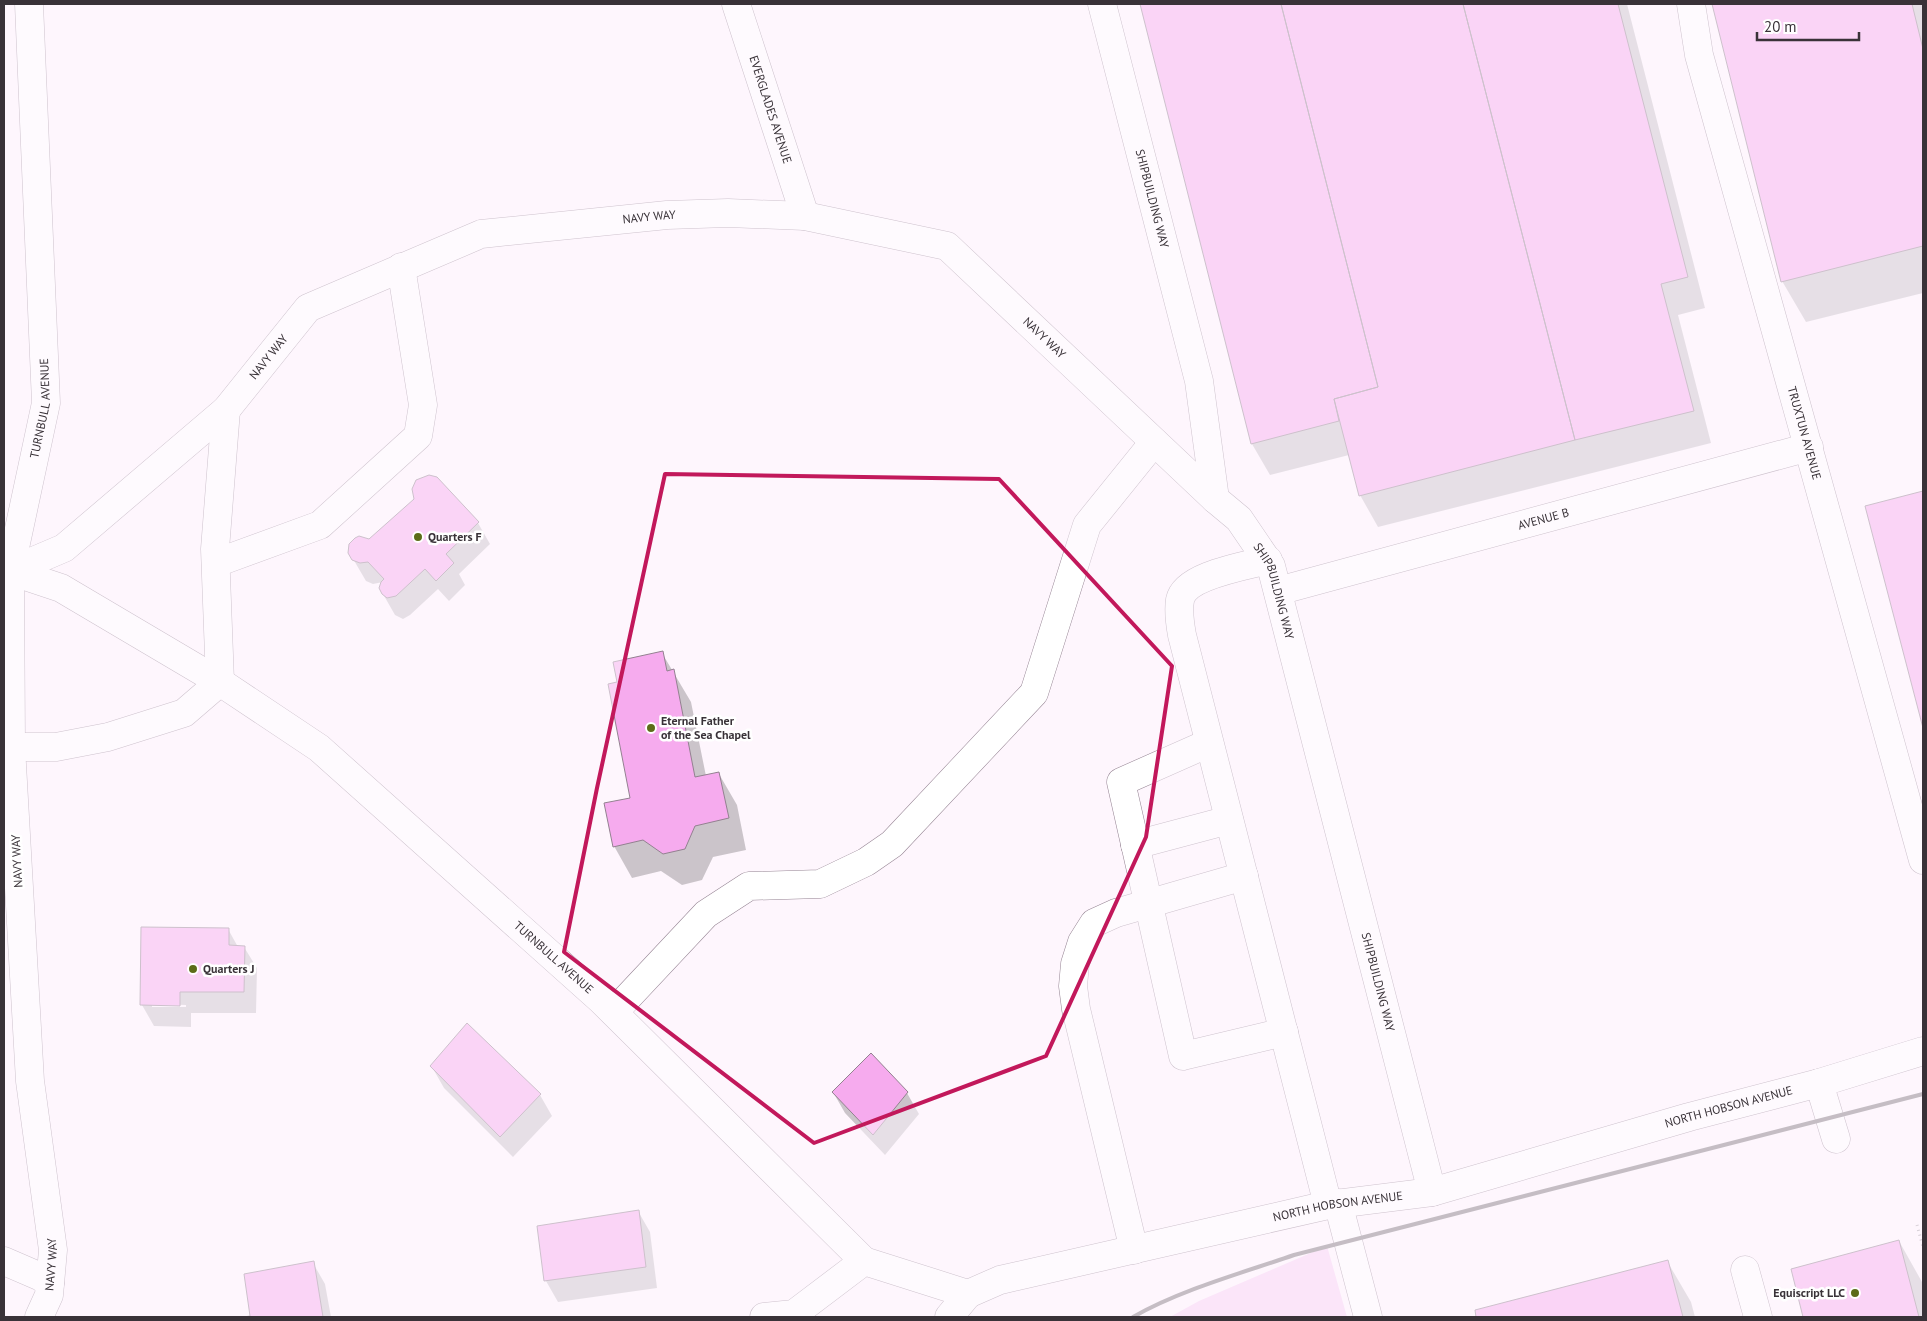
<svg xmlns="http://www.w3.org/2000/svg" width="1927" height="1321" font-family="'PT Sans',sans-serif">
<rect width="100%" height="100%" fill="#fef6fd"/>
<path fill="#f8d0f3" d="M 1327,1246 L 1347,1317 L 1170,1317 L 1199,1301 Z"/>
<path fill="#0003" fill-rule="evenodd" d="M 1141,4 L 1627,4 L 1705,308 L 1678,315 L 1711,443 L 1378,527 L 1360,495 L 1349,455 L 1270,475 L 1252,444 Z
M 1714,4 L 1923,4 L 1923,293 L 1806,322 L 1782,281 Z
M 1923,492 L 1923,723 L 1867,507 Z
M 478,523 L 490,544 L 459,574 L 465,585 L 449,601 L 438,589 L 410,615 L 403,619 L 395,615 L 383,594 L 383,582 L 373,584 L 366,581 L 349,552 L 370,540 Z
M 662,653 L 691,702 L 706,776 L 719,774 L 737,805 L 746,850 L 713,857 L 702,880 L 682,885 L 661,871 L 632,878 L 614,846 L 632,799 L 619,683 Z
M 228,929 L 238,947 L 244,947 L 257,968 L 256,1013 L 191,1013 L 191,1027 L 154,1026 L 142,1005 ZM 152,1004 L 186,1005 L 186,1007 L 152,1007 Z
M 432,1067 L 540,1095 L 552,1116 L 513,1157 L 444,1088 Z
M 833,1092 L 907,1093 L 919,1114 L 885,1155 L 845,1113 Z
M 638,1211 L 650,1232 L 657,1288 L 558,1302 L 546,1281 L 539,1227 Z
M 1899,1241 L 1922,1282 L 1923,1317 L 1805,1317 L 1792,1269 Z
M 1667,1261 L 1691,1302 L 1695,1317 L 1478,1317 L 1476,1311 Z
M 313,1263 L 325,1284 L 331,1317 L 249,1317 Z"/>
<path fill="#f6abee" stroke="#938190" d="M 1140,4 L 1281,4 L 1378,387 L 1334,399 L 1339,421 L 1251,444 Z
M 1281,4 L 1463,4 L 1575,440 L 1359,496 L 1334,399 L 1378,387 Z
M 1463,4 L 1618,4 L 1688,277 L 1661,284 L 1694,411 L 1575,440 Z
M 1712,4 L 1912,4 L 1923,49 L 1923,246 L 1781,282 Z
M 429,475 L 437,477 L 479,522 L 446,554 L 454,563 L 436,581 L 425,569 L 396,596 L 387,598 L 382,594 L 379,588 L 381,582 L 384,579 L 368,562 L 360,563 L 352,560 L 348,553 L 349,544 L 355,538 L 359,536 L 369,539 L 414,499 L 412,489 L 416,480 Z
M 1923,491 L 1923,728 L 1865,506 Z
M 663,651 L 667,671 L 674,669 L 695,777 L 719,772 L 729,818 L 695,826 L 685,849 L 663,854 L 643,840 L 613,847 L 604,803 L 630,798 L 608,684 L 617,682 L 613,662 Z
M 141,927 L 229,928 L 229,945 L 245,946 L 244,992 L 180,992 L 180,1006 L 140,1005 Z
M 467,1023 L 541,1094 L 500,1137 L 430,1066 Z
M 871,1053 L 908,1092 L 873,1135 L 832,1092 Z
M 639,1210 L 646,1267 L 544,1281 L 537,1226 Z
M 1899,1240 L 1919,1317 L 1803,1317 L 1791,1269 Z
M 1668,1260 L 1683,1317 L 1476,1317 L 1475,1310 Z
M 314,1261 L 323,1317 L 244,1317 L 250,1316 L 244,1274 Z"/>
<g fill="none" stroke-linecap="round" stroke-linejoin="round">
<g stroke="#968594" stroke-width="29">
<g id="minor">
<path id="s1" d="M 736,4 L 805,216"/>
<path id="s2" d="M 1102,4 L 1199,381 L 1215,499 L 1239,519 L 1271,566 L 1432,1192"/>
<path id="s3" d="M 1691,4 L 1699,55 L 1923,860"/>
<path d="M 1268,560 C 1246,566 1185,575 1180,600 C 1178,612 1180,624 1182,635 L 1328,1205"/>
<path d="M 216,563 L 320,525 L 418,436 L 423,405 L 401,267"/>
<path id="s4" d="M 10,571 L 61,588 L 220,682 L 319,748 L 601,1000 L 864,1261"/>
<path id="s5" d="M 10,571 L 46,403 L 29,4"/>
<path id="s6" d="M 1278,591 L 1809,447"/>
<path d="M 1209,743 L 1121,782 L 1183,1056 L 1284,1032"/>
<path d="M 11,747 L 56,747 L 108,737 L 184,713 L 220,682 L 215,549 L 226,410"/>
<path d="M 1135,845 L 1229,820"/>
<path d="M 614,1012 L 706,914 L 749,886 L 820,884 L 866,862 L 892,844 L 1034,693 L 1087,525 L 1154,442"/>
<path d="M 1819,1083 L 1836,1139"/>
<path d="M 1338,1203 L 1368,1317"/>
<path d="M 1134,1250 L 1076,1009 L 1073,986 L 1075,964 L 1082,942 L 1094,923 L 1116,913 L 1244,876"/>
<path d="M 4,1261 L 41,1277 L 50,1283"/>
<path d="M 1745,1270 L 1758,1317"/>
<path id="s7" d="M 39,1317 L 49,1295 L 53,1250 L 30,1081 L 11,747 L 10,571 L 64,548 L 226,410 L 308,308 L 481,234 L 667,215 L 728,213 L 805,216 L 947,246 L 1215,499"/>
<path id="s8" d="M 764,1317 L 794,1314 L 864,1261 L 968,1294 L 1000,1280 L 1328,1205 L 1432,1192 L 1689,1117 L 1819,1083 L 1923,1051"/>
<path d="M 949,1317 L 968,1294"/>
</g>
</g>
<path stroke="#a7a0a6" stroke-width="3" stroke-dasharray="1 4" stroke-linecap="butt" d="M 1917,1225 L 1923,1247"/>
<use href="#minor" stroke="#fff" stroke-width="28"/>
<path stroke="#80797f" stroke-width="4" d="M 1133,1317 C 1180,1290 1242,1273 1294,1255 L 1923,1094"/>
</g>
<path d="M0 0H1927V1321H0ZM 665,474 L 999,479 L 1172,666 L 1146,837 L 1046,1056 L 814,1143 L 564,952 L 597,788 Z" fill="#fef6fd" fill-opacity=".55" fill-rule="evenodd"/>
<path fill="none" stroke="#c2185b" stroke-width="4" stroke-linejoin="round" d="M 665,474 L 999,479 L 1172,666 L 1146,837 L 1046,1056 L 814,1143 L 564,952 L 597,788 Z"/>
<g fill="#5c6c18" stroke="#fff" stroke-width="2">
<circle cx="418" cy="537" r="5"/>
<circle cx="651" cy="728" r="5"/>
<circle cx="193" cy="969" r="5"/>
<circle cx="1855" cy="1293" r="5"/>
</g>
<g text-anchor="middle" stroke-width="5" stroke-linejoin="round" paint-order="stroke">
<g font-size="12" fill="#393238" stroke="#fff">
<text dy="4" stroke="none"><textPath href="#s1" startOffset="111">EVERGLADES AVENUE</textPath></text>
<text dy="4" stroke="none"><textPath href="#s2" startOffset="201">SHIPBUILDING WAY</textPath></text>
<text dy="4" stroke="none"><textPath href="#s7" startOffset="1510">NAVY WAY</textPath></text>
<text dy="4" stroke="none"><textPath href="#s7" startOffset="1945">NAVY WAY</textPath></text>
<text dy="4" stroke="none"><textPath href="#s7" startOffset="1090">NAVY WAY</textPath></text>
<text dy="4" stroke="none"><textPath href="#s5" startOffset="166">TURNBULL AVENUE</textPath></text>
<text dy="4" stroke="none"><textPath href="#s3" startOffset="444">TRUXTUN AVENUE</textPath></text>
<text dy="4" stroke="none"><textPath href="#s6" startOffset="275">AVENUE B</textPath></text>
<text dy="4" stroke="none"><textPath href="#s2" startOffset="621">SHIPBUILDING WAY</textPath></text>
<text transform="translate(17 861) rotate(-93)" y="4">NAVY WAY</text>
<text dy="4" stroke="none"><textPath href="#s4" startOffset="672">TURNBULL AVENUE</textPath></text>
<text dy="4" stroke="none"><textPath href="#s2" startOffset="1026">SHIPBUILDING WAY</textPath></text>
<text dy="4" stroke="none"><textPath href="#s8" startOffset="1012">NORTH HOBSON AVENUE</textPath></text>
<text dy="4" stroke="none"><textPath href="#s8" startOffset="608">NORTH HOBSON AVENUE</textPath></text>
<text dy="4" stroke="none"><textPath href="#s7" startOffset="55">NAVY WAY</textPath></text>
</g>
<g font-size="12" font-weight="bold" fill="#393238" stroke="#fff" text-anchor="start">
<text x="428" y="541">Quarters F</text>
<text x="661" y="725">Eternal Father<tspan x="661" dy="14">of the Sea Chapel</tspan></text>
<text x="203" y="973">Quarters J</text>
<text x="1845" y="1297" text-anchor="end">Equiscript LLC</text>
</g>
</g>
<rect width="1927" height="1321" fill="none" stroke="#393238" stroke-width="10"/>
<path d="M1757 32v8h102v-8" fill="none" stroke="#393238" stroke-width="2.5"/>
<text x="1764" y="32" font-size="15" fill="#393238" stroke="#ffffff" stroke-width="4" paint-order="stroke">20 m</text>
</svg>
